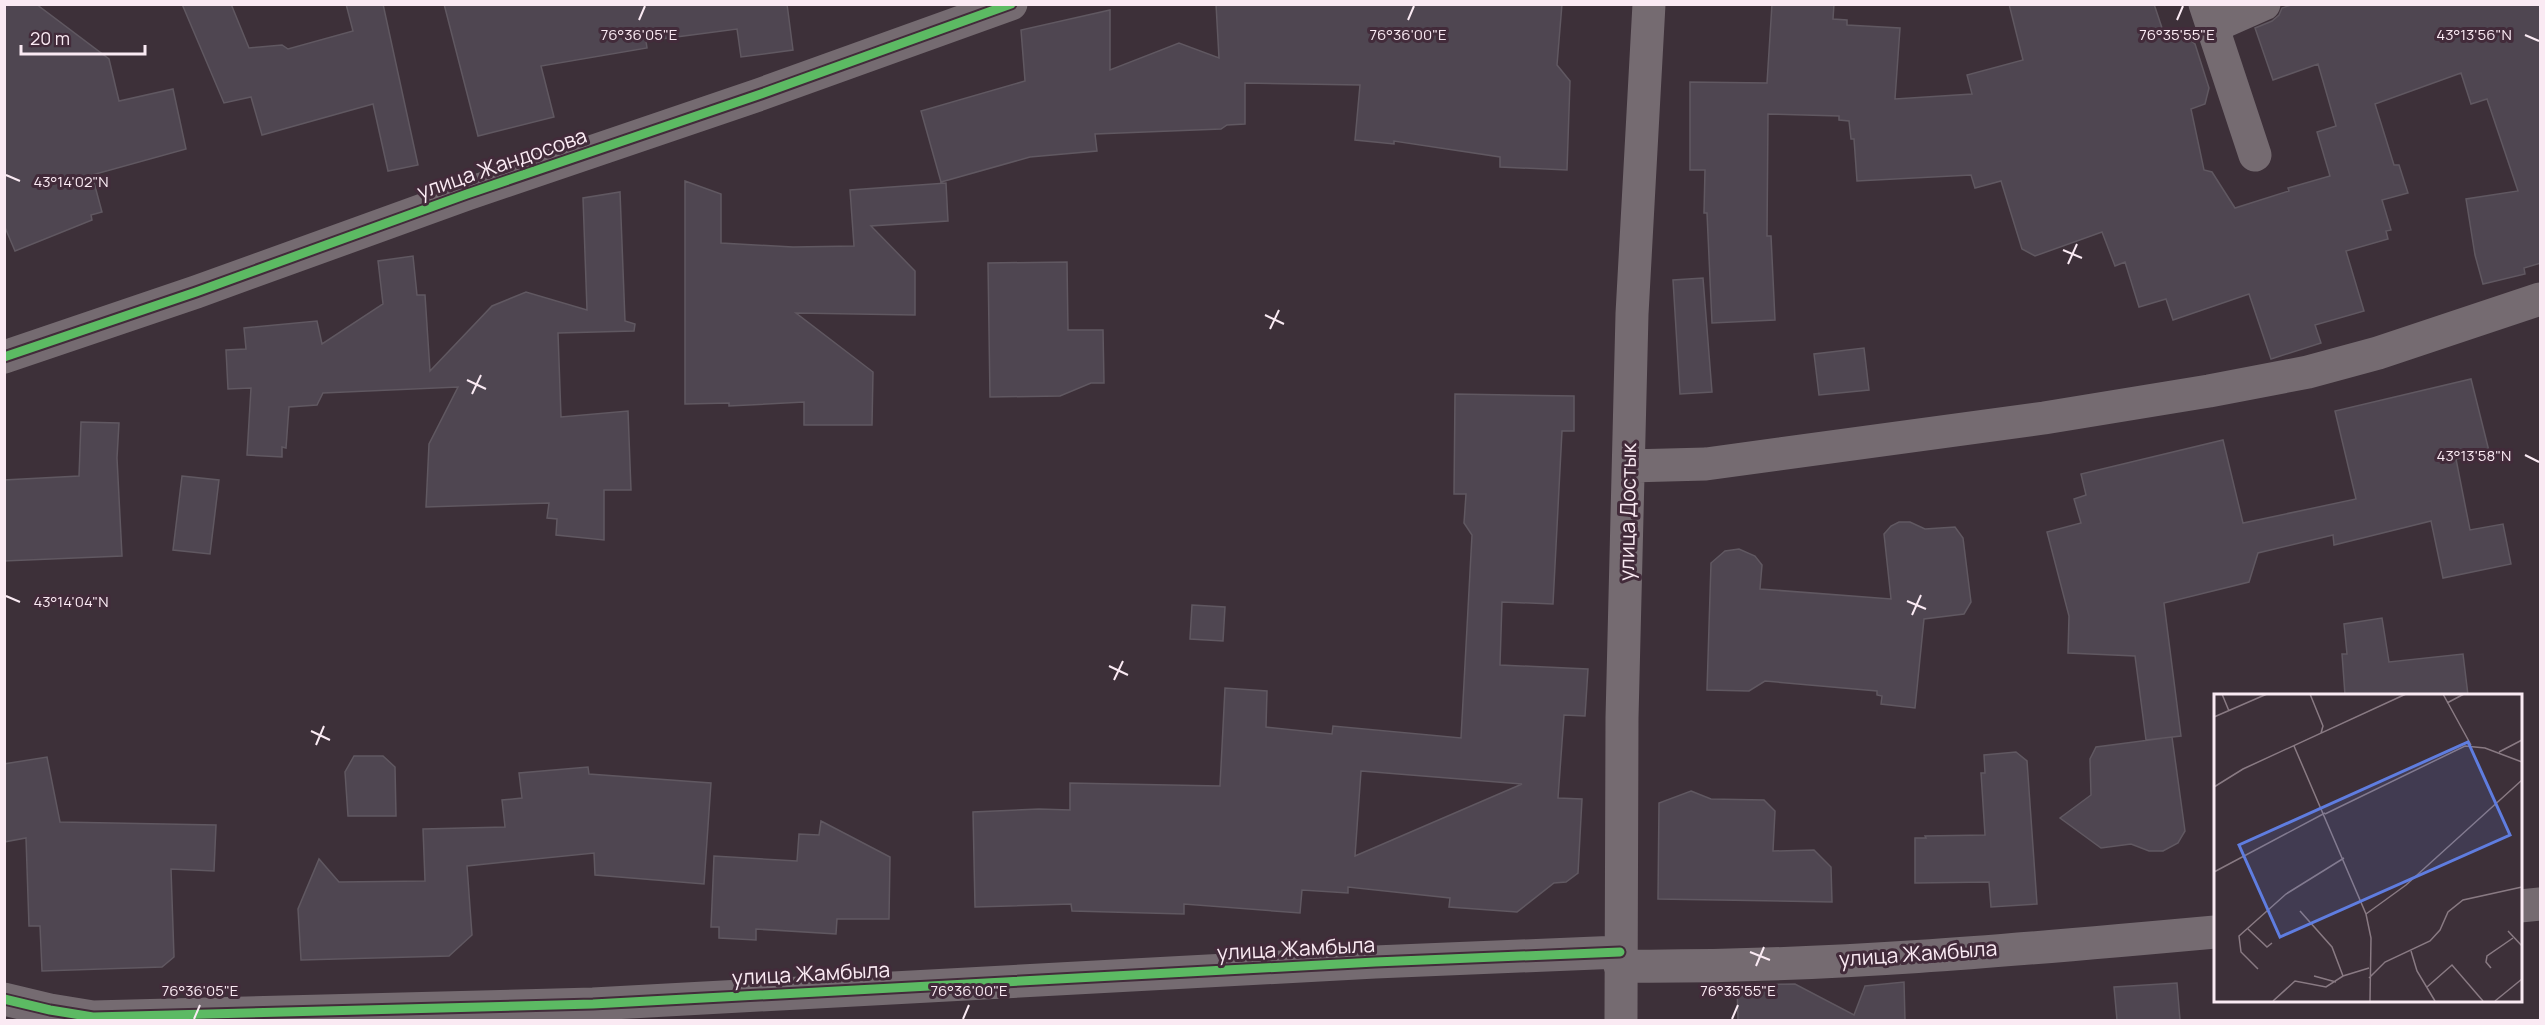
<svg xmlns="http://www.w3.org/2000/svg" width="2545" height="1025" font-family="Manrope,sans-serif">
<rect width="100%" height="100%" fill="#3d3039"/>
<path fill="#4f4651" stroke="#605861" stroke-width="1.5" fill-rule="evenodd" d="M 4,4 L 36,4 L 109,59 L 119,101 L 173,89 L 186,149 L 92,175 L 102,212 L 91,215 L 92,220 L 15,251 L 4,225 Z
M 182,4 L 231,4 L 249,48 L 282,45 L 288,49 L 353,31 L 346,4 L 383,4 L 418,165 L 388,171 L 373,104 L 262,135 L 251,97 L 224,103 Z
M 444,4 L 787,4 L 793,50 L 741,57 L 737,29 L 646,41 L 647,48 L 541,66 L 554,117 L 478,136 Z
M 1216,4 L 1562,4 L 1557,65 L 1570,81 L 1567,170 L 1500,167 L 1500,157 L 1394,141 L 1394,144 L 1355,140 L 1360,85 L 1245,83 L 1245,124 L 1227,125 L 1221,129 L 1095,134 L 1097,151 L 1030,157 L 941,182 L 921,111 L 1025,81 L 1021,30 L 1110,10 L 1110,70 L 1179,43 L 1219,58 Z
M 1772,4 L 1834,4 L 1833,19 L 1847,20 L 1847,25 L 1900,28 L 1895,99 L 1972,94 L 1967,75 L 2023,60 L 2009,4 L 2154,4 L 2166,40 L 2183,35 L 2195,44 L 2209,88 L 2205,104 L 2191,109 L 2204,170 L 2212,172 L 2235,208 L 2289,191 L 2288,188 L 2330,176 L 2317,132 L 2336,126 L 2318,64 L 2273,80 L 2255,28 L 2272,21 L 2279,15 L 2282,8 L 2294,4 L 2541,4 L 2541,263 L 2524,268 L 2525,274 L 2483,284 L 2475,255 L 2466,199 L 2518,191 L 2487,99 L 2471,104 L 2461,73 L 2375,104 L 2394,165 L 2399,165 L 2408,193 L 2382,200 L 2391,230 L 2386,231 L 2388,239 L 2346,251 L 2364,311 L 2315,325 L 2321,343 L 2271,359 L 2249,294 L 2173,320 L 2166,299 L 2139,307 L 2125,262 L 2115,266 L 2102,232 L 2035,256 L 2022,249 L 2001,181 L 1975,188 L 1971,175 L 1857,181 L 1854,139 L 1851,139 L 1849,121 L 1839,120 L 1839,116 L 1768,114 L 1767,236 L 1771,236 L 1775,320 L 1712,323 L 1707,213 L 1704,213 L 1705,170 L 1690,170 L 1690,82 L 1767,83 Z
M 685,181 L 721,194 L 721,243 L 793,247 L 854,246 L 850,190 L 946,183 L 948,221 L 871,226 L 915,271 L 915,315 L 796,313 L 873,372 L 872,425 L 804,425 L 804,402 L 729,406 L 729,403 L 685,404 Z
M 620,192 L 625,321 L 635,324 L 634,331 L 558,333 L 561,417 L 628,411 L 631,490 L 604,490 L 604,540 L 556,535 L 557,519 L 547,518 L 549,503 L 426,507 L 429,444 L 458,387 L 323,393 L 317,405 L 289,407 L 286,448 L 282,447 L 282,457 L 247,455 L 251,388 L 228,389 L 226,350 L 246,349 L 244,328 L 317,321 L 322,344 L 383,304 L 378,261 L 413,256 L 417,295 L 425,295 L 430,371 L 492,306 L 526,292 L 587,310 L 583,198 Z
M 1067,262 L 1068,330 L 1103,330 L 1104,383 L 1091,383 L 1060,396 L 990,397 L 988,263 Z
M 1703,278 L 1712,392 L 1680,394 L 1673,280 Z
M 1864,348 L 1869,390 L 1819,395 L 1814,354 Z
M 2471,379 L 2489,451 L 2456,459 L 2470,530 L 2503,524 L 2511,564 L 2443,578 L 2431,521 L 2334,545 L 2333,535 L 2258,553 L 2249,582 L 2164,603 L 2181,736 L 2146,740 L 2135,656 L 2068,653 L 2069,616 L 2047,532 L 2081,523 L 2074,499 L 2086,495 L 2081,474 L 2223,440 L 2243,523 L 2356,499 L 2335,411 Z
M 1455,394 L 1574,396 L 1574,431 L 1562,431 L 1553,604 L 1502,602 L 1500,665 L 1588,669 L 1585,716 L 1564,715 L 1558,798 L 1582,799 L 1578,873 L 1566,882 L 1554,883 L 1517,912 L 1449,907 L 1450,898 L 1348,887 L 1348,893 L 1302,890 L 1300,913 L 1184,904 L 1184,914 L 1072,911 L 1071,904 L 975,907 L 973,812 L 1039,809 L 1070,810 L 1070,783 L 1220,786 L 1225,688 L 1267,691 L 1266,727 L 1332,734 L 1333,726 L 1461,738 L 1472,535 L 1464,523 L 1466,494 L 1454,494 ZM 1361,771 L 1522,784 L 1355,856 Z
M 81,422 L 119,423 L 117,458 L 122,556 L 4,561 L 4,480 L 79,476 Z
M 182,476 L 219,480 L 210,554 L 173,550 Z
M 1899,522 L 1910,522 L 1925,529 L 1955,527 L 1963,538 L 1971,602 L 1964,614 L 1924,619 L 1915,708 L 1881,704 L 1882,696 L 1877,695 L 1877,691 L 1765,681 L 1749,691 L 1707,690 L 1711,563 L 1725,551 L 1739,549 L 1755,556 L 1762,565 L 1760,589 L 1891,599 L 1884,534 L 1891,526 Z
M 1192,605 L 1225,607 L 1223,641 L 1190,639 Z
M 2382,618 L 2389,662 L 2463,654 L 2468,695 L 2345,695 L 2342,654 L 2347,654 L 2344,624 Z
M 2172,737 L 2185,831 L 2178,843 L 2163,851 L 2149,851 L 2131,844 L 2101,848 L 2060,818 L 2091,795 L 2090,759 L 2096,747 Z
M 2016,752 L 2027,761 L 2037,904 L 1991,907 L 1989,882 L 1915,883 L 1915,838 L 1926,838 L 1925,836 L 1985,835 L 1981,773 L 1985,773 L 1984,755 Z
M 354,756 L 383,756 L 395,767 L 396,816 L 348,816 L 345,772 Z
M 47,757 L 60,822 L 216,825 L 214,871 L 171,869 L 174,957 L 162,967 L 42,971 L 40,926 L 29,926 L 26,838 L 4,842 L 4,764 Z
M 588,767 L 589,774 L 711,783 L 704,884 L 595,875 L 594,853 L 467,866 L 472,935 L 449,956 L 301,960 L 298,909 L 319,859 L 339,882 L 425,881 L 423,829 L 505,827 L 502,800 L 522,798 L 519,773 Z
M 1691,791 L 1711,799 L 1764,800 L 1775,811 L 1773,851 L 1814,850 L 1831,867 L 1832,902 L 1658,899 L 1659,803 Z
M 821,821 L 890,857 L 889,919 L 837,919 L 836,934 L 756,929 L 756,940 L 719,938 L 719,927 L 711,927 L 714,856 L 797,861 L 799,834 L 819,835 Z
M 1904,982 L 1905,1020 L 1738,1020 L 1737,985 L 1795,984 L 1854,1015 L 1865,986 Z
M 2177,983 L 2180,1020 L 2117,1020 L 2114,987 Z"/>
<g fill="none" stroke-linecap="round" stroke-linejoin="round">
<path stroke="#756b71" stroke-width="33" d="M 2205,4 L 2255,155
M 2212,27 L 2264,4
M 4,357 L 196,292 L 467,194 L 761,94 L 1011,4
M 1629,466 L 1706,464 L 2044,418 L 2209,391 L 2308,372 L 2378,353 L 2540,299
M 2520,906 L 2540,904
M 1620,966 C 1818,968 2018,950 2215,932
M 4,999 L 50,1010 L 93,1017 L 593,1004 L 1375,962 L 1620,952
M 1621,1020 L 1622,718 L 1632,314 L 1649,4"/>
<g stroke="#422b3a" stroke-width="13">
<path id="cycleway" d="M 4,357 L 196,292 L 467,194 L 761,94 L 1011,4
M 4,999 L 50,1010 L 93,1017 L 593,1004 L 1375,962 L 1620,952"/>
</g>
<use href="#cycleway" stroke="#5cba63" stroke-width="9"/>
</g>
<path fill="none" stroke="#faeaf3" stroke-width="2" d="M 639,20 L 645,6M 1408,20 L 1414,6M 2177,20 L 2183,6M 2525,35 L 2539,41M 6,175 L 20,181M 2063,250 L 2082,258M 2068,264 L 2077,244M 1265,315 L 1284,324M 1270,329 L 1279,310M 467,380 L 486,389M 472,394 L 481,375M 2525,455 L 2539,462M 6,596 L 20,602M 1907,601 L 1926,609M 1912,615 L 1921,595M 1109,666 L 1128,675M 1114,680 L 1123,661M 311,731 L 330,740M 316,745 L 324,726M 1750,952 L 1770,960M 1756,966 L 1764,947M 194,1019 L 200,1005M 963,1019 L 969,1005M 1732,1019 L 1738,1005"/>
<g text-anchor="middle" stroke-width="6" stroke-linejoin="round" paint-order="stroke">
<g font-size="21" fill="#faeaf3" stroke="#422b3a">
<text transform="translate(502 164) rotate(-19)" y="7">улица Жандосова</text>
<text transform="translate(1628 512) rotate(-89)" y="7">улица Достык</text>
<text transform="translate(1296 949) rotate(-3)" y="7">улица Жамбыла</text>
<text transform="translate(1918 954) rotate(-4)" y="7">улица Жамбыла</text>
<text transform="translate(811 974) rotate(-3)" y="7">улица Жамбыла</text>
</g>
</g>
<g transform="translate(2214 694)">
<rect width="308" height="308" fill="#3d3039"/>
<path fill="none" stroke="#897a83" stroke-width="1.5" d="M 8,0 L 15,17M 96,0 L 109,32 L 107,39M 229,0 L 257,51M 233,9 L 250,0M 0,23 L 53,0M 80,52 L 152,220 L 157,244 L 156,307M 285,58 L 308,46M 0,93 L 29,75 L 192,0M 111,120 L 251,52 L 271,54 L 308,68M 0,178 L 111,119M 86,217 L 118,253 L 129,282M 152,220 L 192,191 L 308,86M 34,235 L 53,253 L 58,249M 294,237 L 308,252M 197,257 L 203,277 L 221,307M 277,274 L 272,268 L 273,262 L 299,244M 44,275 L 27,258 L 25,242 L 72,200 L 130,164M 100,282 L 122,288M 155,284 L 171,268 L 216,247 L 226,236 L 234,218 L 249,206 L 308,193M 213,293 L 238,271 L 269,307M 59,307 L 81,287 L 112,293 L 129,282 L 155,274M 281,307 L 308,285"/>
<path fill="#5f7de0" fill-opacity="0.15" stroke="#5f7de0" stroke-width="3" d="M 254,48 L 296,141 L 66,243 L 25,151 Z"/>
<rect width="308" height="308" fill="none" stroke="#faeaf3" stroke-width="3"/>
</g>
<g font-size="15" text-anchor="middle" fill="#faeaf3" stroke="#422b3a" stroke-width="6" stroke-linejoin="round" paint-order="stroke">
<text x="639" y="40">76°36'05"E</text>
<text x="1408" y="40">76°36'00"E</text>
<text x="2177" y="40">76°35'55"E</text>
<text x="2474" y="40">43°13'56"N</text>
<text x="71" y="187">43°14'02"N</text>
<text x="2474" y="461">43°13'58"N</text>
<text x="71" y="607">43°14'04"N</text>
<text x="200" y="996">76°36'05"E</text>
<text x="969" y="996">76°36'00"E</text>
<text x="1738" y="996">76°35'55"E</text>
</g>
<rect width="2545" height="1025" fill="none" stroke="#faeaf3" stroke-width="12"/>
<path d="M21 45v9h124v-9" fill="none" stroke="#faeaf3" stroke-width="3"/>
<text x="30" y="45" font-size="18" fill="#faeaf3" stroke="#422b3a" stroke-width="4.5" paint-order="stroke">20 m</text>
</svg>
